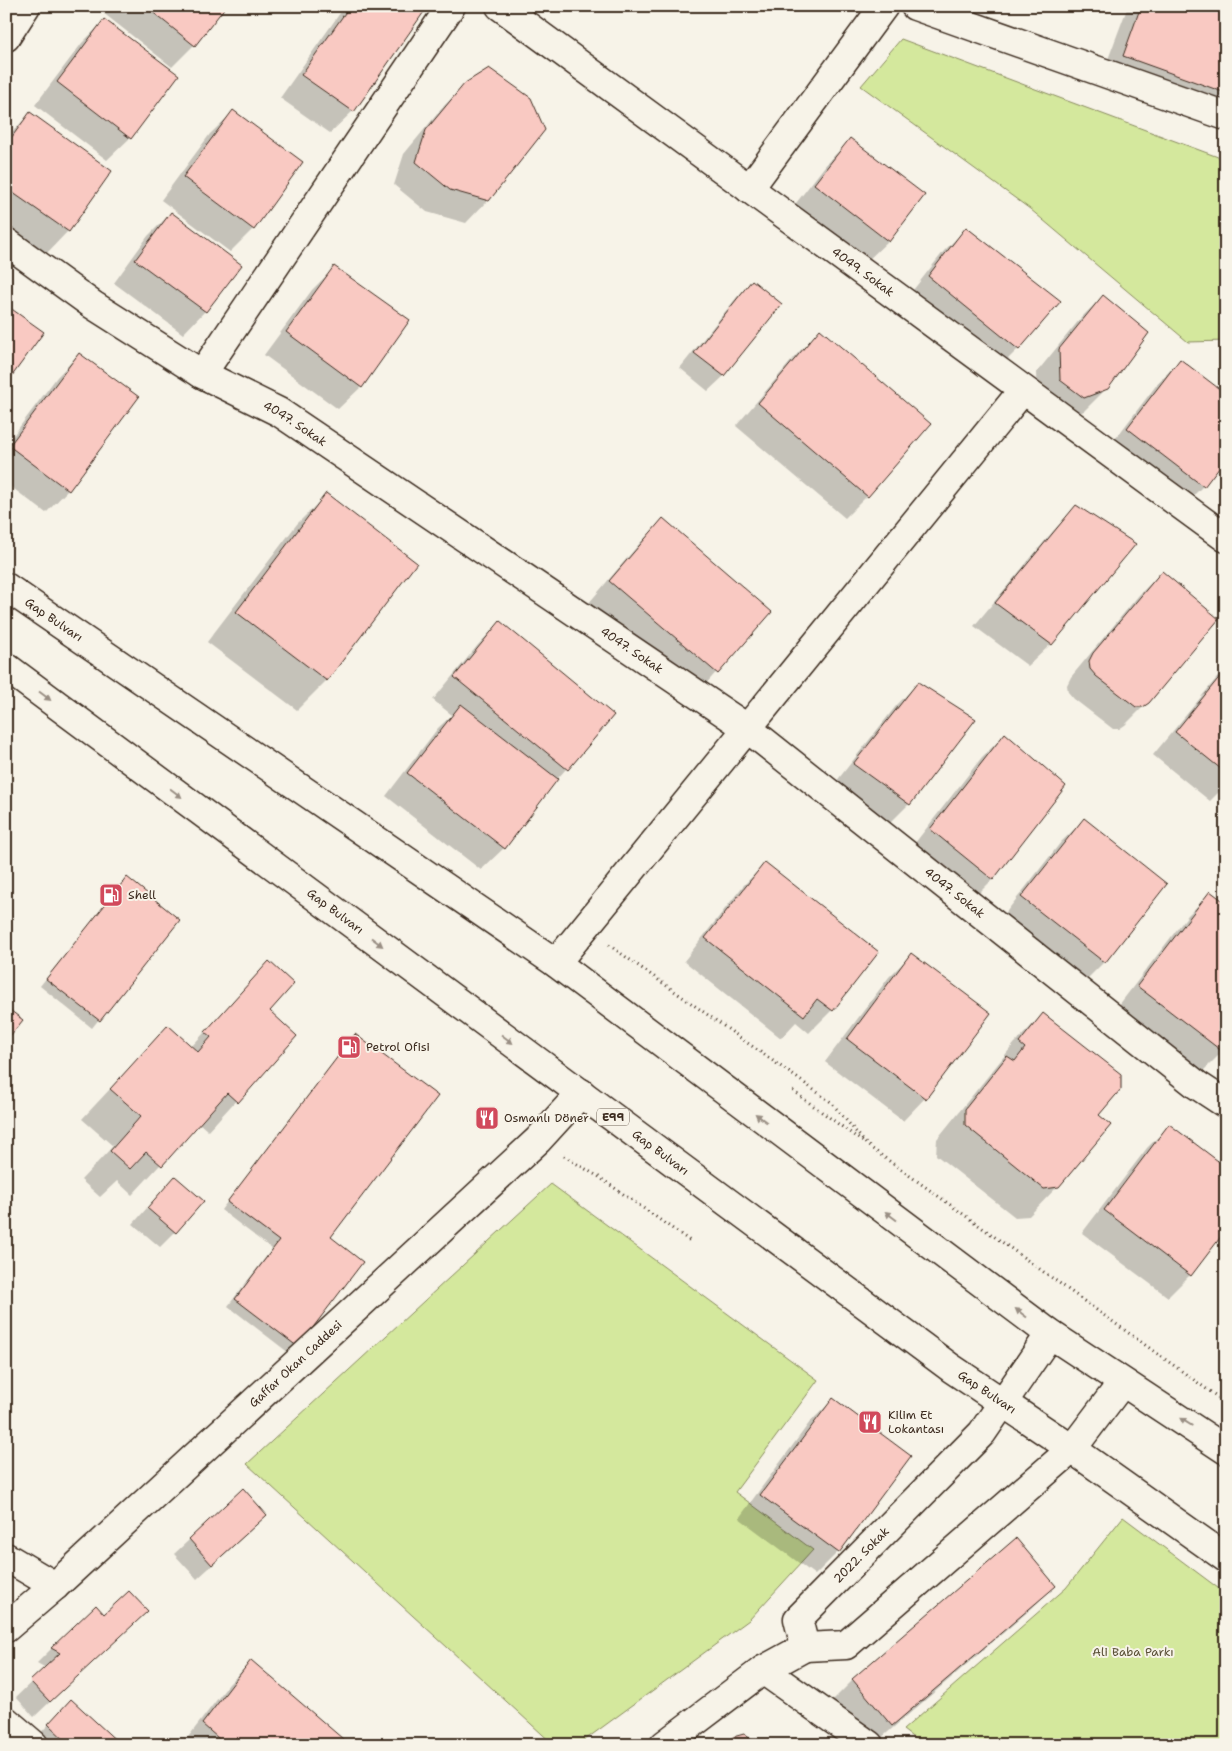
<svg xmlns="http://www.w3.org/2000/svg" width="1232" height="1751" font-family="'Shantell Sans',sans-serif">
<rect width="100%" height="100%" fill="#f7f3e8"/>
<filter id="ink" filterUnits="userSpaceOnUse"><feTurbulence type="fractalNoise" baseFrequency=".02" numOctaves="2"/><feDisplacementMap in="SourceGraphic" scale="10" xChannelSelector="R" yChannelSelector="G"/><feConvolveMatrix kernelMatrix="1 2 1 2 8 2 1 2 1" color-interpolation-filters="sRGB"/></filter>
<g filter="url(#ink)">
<path fill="#d4e89d" stroke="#88895e" d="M 901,39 L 1226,160 L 1226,341 L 1188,342 L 1030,209 L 861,86 Z
M 551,1184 L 818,1380 L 735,1492 L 813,1550 L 749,1620 L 578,1745 L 554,1745 L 247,1464 Z
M 1123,1517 L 1226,1594 L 1226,1745 L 923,1745 L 903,1730 L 1066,1588 Z"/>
<path fill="#0003" d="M 106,6 L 225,6 L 194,45 L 172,67 L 102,12 Z
M 345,6 L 427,6 L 353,111 L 330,133 L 280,98 Z
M 1128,6 L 1226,6 L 1226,122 L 1101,78 Z
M 105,20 L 130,138 L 107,160 L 35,105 L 82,43 Z
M 466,84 L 488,200 L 466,223 L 427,212 L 394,185 L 404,154 L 443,107 Z
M 233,112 L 302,163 L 253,229 L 230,252 L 161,200 L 210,134 Z
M 30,114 L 111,171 L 68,231 L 46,254 L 6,226 L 6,138 Z
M 851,139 L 888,241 L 865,263 L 793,207 L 828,162 Z
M 171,213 L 205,311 L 183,334 L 114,283 L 148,236 Z
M 967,228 L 1018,349 L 996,371 L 906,299 L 944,251 Z
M 335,267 L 361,387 L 338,409 L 264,355 L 312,290 Z
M 752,282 L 780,304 L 724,376 L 708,391 L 680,368 L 737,297 Z
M 1103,296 L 1107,388 L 1084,411 L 1061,420 L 1038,403 L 1037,372 L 1080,319 Z
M 820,331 L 867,496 L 845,518 L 736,426 L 798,353 Z
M 79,354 L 68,490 L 46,513 L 6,483 L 6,445 L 57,377 Z
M 1180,360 L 1203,486 L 1181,508 L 1106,451 L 1158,383 Z
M 326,495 L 416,563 L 326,681 L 297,710 L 207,642 L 297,524 Z
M 1076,507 L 1051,644 L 1028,666 L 974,626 L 1054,530 Z
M 663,520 L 770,612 L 695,696 L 588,604 L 640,543 Z
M 1162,572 L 1148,702 L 1125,725 L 1119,729 L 1113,729 L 1074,699 L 1068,692 L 1067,685 L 1071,677 L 1139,595 Z
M 500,622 L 613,715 L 552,785 L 504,848 L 481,870 L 386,796 L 438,728 L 452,715 L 433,700 L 478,645 Z
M 1226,667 L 1226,785 L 1210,801 L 1153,755 Z
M 918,683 L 909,804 L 887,826 L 832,787 L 896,706 Z
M 1005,735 L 1065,786 L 992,880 L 970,902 L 908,852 L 982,757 Z
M 1084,820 L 1104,962 L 1082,984 L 1000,920 L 1061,842 Z
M 765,864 L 878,953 L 832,1010 L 809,1033 L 796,1022 L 781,1038 L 684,961 L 743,886 Z
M 120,886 L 178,920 L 92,1028 L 40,986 Z
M 1211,893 L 1222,1052 L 1200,1074 L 1116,1009 L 1188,915 Z
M 911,955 L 989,1014 L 925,1098 L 903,1121 L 825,1062 L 889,977 Z
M 269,963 L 268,1011 L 295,1036 L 208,1131 L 199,1123 L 132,1195 L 117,1181 L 100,1197 L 81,1180 L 113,1146 L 82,1119 L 168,1027 L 191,1047 Z
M 1043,1014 L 1097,1115 L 1058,1186 L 1029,1216 L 1015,1217 L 936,1155 L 937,1139 L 1014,1044 Z
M 355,1035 L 329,1237 L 361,1262 L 289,1353 L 228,1306 L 272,1249 L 221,1210 Z
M 1169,1126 L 1190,1275 L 1168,1297 L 1082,1233 L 1147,1148 Z
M 160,1193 L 175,1232 L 160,1247 L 133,1224 Z
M 833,1400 L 909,1456 L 838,1552 L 815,1575 L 739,1518 L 810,1422 Z
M 243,1490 L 251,1530 L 197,1579 L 174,1554 Z
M 1016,1540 L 1055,1586 L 1032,1608 L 873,1745 L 830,1703 L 853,1680 Z
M 104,1616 L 131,1625 L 34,1717 L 16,1697 L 46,1668 L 37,1663 L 52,1648 Z
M 251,1662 L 348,1745 L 182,1745 L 229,1684 Z
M 71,1701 L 120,1745 L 29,1745 Z"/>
<path fill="#f9c9c2" stroke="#3b2a1e" d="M 145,6 L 226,6 L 195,46 Z
M 350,6 L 428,6 L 354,112 L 301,75 Z
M 1141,6 L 1226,6 L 1226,93 L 1123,56 Z
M 104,19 L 179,75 L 131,139 L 57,82 Z
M 489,68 L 531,98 L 545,130 L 489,201 L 450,190 L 416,162 L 426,130 L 465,83 Z
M 233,110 L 303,162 L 254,230 L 183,177 Z
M 30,112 L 112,171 L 69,232 L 6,188 L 6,145 Z
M 850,138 L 925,195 L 889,242 L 814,184 Z
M 171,212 L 242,265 L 206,312 L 135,260 Z
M 966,227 L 1061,301 L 1019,350 L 928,276 Z
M 334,266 L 410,320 L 362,388 L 286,332 Z
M 752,280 L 782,304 L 724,376 L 694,353 Z
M 1103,295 L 1149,333 L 1108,389 L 1084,398 L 1060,380 L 1059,349 Z
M 6,305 L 44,332 L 6,384 Z
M 820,329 L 931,424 L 868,497 L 758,403 Z
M 79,353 L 139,397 L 69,491 L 9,446 Z
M 1180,359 L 1226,394 L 1226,458 L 1204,487 L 1127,428 Z
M 326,493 L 417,563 L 327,681 L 236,612 Z
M 1076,505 L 1136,544 L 1052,645 L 995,603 Z
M 663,518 L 772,612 L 718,674 L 609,581 Z
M 1162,571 L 1219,619 L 1149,703 L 1143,707 L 1136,707 L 1096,676 L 1090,669 L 1089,661 L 1093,653 Z
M 500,621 L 614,715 L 568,770 L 454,677 Z
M 1226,669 L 1226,773 L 1175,732 Z
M 918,682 L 976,719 L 910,805 L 853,764 Z
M 461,704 L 558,779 L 505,849 L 407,773 Z
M 1005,733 L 1066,786 L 993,880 L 930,829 Z
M 1084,818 L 1167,884 L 1105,963 L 1021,897 Z
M 765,862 L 879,952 L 833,1011 L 817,999 L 804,1016 L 705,938 Z
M 127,877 L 180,920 L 100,1021 L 46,979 Z
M 1210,891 L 1226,903 L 1226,1049 L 1223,1052 L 1137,986 Z
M 911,953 L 991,1013 L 926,1099 L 847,1039 Z
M 269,961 L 294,984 L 270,1011 L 297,1036 L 238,1103 L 227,1093 L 162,1166 L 146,1152 L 130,1169 L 110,1151 L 141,1116 L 110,1089 L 168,1025 L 198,1052 L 211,1037 L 205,1032 Z
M 6,1007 L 23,1020 L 6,1041 Z
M 1043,1013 L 1121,1074 L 1121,1089 L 1099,1115 L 1111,1125 L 1059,1187 L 1044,1189 L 965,1125 L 965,1109 L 1007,1056 L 1015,1061 L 1025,1048 L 1019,1043 Z
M 355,1034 L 438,1096 L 331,1237 L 363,1262 L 298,1347 L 235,1299 L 279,1241 L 227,1202 Z
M 1169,1124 L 1226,1167 L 1226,1230 L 1191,1276 L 1104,1210 Z
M 175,1176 L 204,1201 L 176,1233 L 147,1208 Z
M 833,1398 L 911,1456 L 839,1553 L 760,1495 Z
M 243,1488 L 267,1515 L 212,1565 L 189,1539 Z
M 1016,1538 L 1056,1586 L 892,1726 L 852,1679 Z
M 129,1591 L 148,1611 L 50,1702 L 30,1681 L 60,1653 L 51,1648 L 96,1605 L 104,1614 Z
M 251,1660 L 350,1745 L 226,1745 L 202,1724 Z
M 71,1699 L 121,1745 L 70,1745 L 48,1724 Z
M 744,1734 L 759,1745 L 724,1745 L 733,1737 Z"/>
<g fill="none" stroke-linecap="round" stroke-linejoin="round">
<g stroke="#3b2a1e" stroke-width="31">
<g id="minor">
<path id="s1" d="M 500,6 L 1226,538"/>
<path d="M 915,6 L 1226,116"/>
<path d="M 6,37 L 26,6"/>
<path d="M 749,189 L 884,6"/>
<path id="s2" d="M 6,242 L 93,305 L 202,374 L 279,412 L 747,728 L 1197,1085 L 1226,1104"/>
<path d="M 202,374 L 451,6"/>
<path d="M 556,963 L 1023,390"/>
<path d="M 6,1557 L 55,1586"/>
<path id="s3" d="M 6,1628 L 55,1586 L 538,1140 L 581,1093"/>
<path d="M 805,1647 L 846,1645 L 1072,1449 L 1122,1383"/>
<path d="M 763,1670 L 869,1745"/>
<path d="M 6,1721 L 34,1745"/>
<path id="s4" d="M 664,1745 L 763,1670 L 805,1647 L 798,1619 L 982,1433 L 1050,1334"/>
</g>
</g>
<g stroke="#3b2a1e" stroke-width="31">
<g id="highway">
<path id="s5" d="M 6,587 L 556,963 L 1050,1334 L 1226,1450"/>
<path id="s6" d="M 6,667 L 951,1368 L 1072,1449 L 1226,1558"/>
</g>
</g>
<path stroke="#3b2a1e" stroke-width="3" stroke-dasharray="1 4" stroke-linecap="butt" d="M 609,945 L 831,1102 L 867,1145 L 1226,1403
M 793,1091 L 863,1142
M 564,1156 L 599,1177 L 690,1241"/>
<use href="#minor" stroke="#f7f3e8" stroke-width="28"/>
<use href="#highway" stroke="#f7f3e8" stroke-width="28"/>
</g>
<defs><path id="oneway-solid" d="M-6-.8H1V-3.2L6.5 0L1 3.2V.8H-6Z" transform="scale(1.25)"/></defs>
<g fill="#998e83">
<use href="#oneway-solid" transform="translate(45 696) rotate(37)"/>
<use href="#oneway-solid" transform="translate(176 793) rotate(37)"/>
<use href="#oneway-solid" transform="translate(377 942) rotate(37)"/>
<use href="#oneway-solid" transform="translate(507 1039) rotate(37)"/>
<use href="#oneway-solid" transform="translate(761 1118) rotate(-143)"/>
<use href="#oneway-solid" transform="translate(891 1216) rotate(-143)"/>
<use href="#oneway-solid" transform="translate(1021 1313) rotate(-143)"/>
<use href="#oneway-solid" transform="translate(1186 1422) rotate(-148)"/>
</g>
</g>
<defs>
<g id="fuel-square" transform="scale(1.25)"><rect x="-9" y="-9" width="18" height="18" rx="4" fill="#d1495b" stroke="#f7f3e8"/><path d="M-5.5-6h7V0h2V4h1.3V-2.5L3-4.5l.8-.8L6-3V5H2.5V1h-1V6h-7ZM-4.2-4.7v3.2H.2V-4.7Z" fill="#fff"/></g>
<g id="restaurant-square" transform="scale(1.25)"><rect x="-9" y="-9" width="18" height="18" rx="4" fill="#d1495b" stroke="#f7f3e8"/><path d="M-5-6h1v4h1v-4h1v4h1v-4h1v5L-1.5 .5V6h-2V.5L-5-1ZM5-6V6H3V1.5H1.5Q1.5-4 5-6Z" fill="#fff"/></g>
</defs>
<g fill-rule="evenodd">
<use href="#fuel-square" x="111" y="895"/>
<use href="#fuel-square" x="349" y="1047"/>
<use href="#restaurant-square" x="487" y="1118"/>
<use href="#restaurant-square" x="870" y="1422"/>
</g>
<g text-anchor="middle" stroke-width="4" stroke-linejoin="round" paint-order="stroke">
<rect fill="#f7f3e8" stroke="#73665b" stroke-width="1" x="597" y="1108.5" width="32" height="17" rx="4"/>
<g font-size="11" font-weight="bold" fill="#3b2a1e">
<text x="613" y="1121">E99</text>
</g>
<g font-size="12" fill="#3b2a1e" stroke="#f7f3e8">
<text dy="4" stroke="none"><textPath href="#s1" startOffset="450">4049. Sokak</textPath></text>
<text dy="4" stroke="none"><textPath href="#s2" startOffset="342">4047. Sokak</textPath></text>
<text dy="4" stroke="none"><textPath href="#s5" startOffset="58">Gap Bulvarı</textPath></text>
<text dy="4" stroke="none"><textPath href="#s2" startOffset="748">4047. Sokak</textPath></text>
<text dy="4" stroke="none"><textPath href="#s2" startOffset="1152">4047. Sokak</textPath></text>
<text dy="4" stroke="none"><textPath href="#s6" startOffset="410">Gap Bulvarı</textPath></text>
<text dy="4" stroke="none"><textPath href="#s6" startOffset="815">Gap Bulvarı</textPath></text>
<text dy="4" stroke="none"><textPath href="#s3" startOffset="392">Gaffar Okan Caddesi</textPath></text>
<text dy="4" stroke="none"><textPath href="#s6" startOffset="1220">Gap Bulvarı</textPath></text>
<text dy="4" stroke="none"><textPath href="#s4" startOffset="291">2022. Sokak</textPath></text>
</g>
<g font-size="12" fill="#3b2a1e" stroke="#f7f3e8" text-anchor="start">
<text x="128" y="899">Shell</text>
<text x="366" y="1051">Petrol Ofisi</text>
<text x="504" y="1122">Osmanlı Döner</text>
<text x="888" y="1419">Kilim Et<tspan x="888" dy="14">Lokantası</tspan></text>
</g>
<g font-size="12" fill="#5a5037" stroke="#f7f3e8">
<text x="1133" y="1656">Ali Baba Parkı</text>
</g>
</g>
<rect width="1232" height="1751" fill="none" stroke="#f7f3e8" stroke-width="25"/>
<rect x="12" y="12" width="1207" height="1726" fill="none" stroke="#3b2a1e" stroke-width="2" filter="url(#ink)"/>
</svg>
